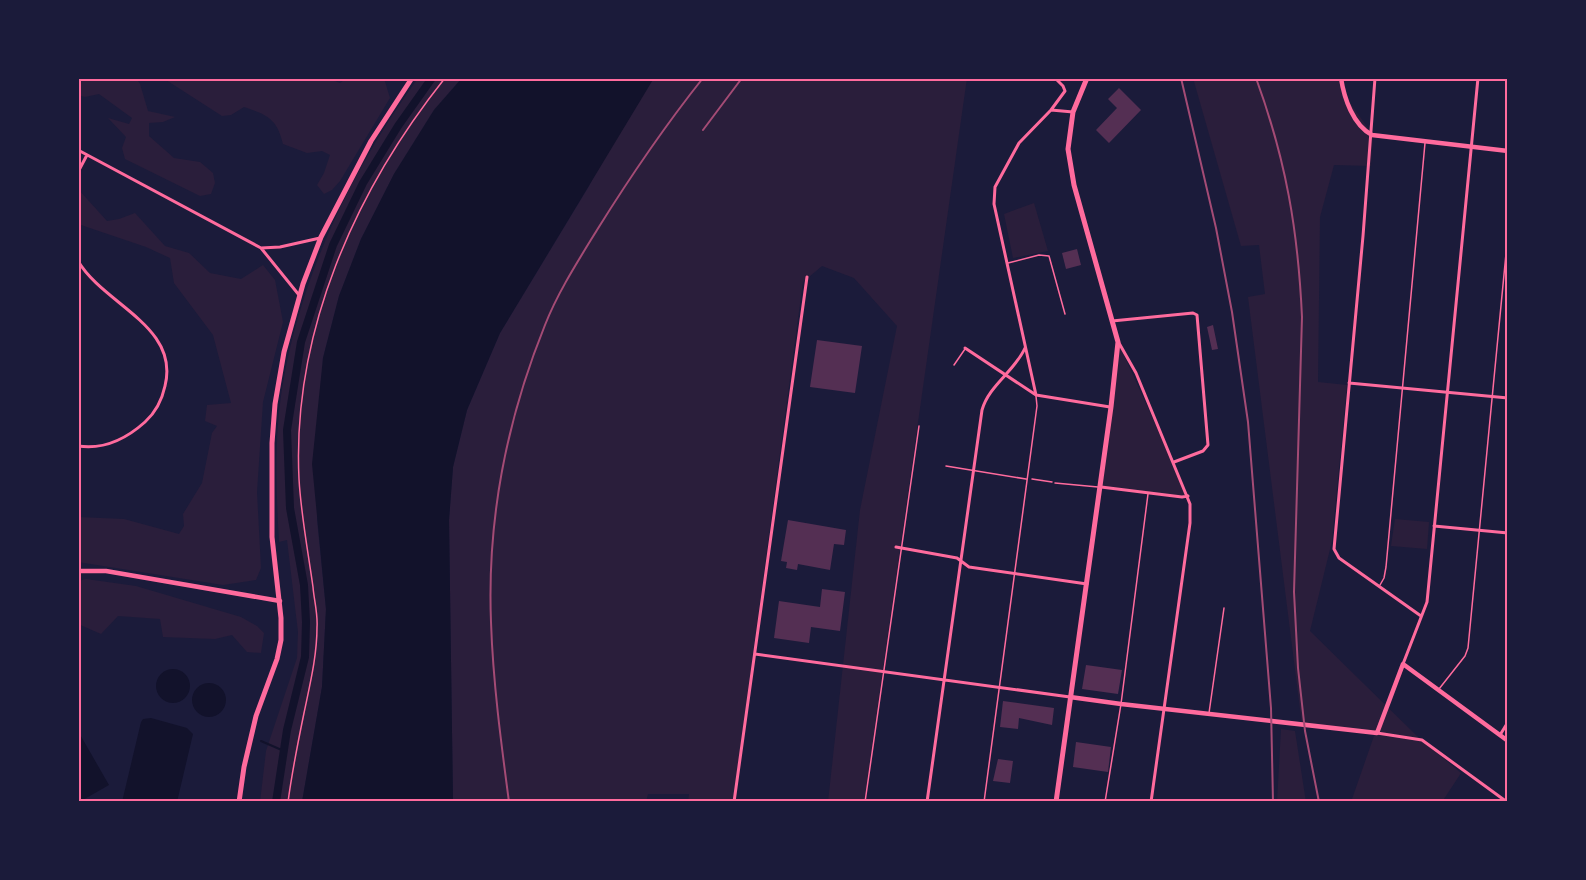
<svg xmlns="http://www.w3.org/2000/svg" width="1586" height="880" font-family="Barlow,sans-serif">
<rect width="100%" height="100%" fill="#1b1b3a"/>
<path fill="#2a1e3b" d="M 78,78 L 136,78 L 140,84 L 148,111 L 175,117 L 163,122 L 149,123 L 149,136 L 174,158 L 200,162 L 213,173 L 215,183 L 211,194 L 200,196 L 125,159 L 122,148 L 126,137 L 108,118 L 129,124 L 132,118 L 99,94 L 85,97 L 78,95 Z
M 163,78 L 327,78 L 340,83 L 347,78 L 384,78 L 390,98 L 340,181 L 332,190 L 324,194 L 317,185 L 324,173 L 330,155 L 322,151 L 307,153 L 283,144 C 277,119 268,115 244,107 L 231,115 L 222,116 Z
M 418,78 L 462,78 L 434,110 L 394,174 L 361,239 L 339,296 L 323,358 L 317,520 L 326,609 L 322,687 L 302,802 L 260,802 L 266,751 L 297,658 L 298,632 L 287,540 L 279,542 C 276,490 274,435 283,383 C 302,273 352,169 418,78 Z
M 642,78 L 967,78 L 864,802 L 828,802 L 860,510 L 897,326 L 854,278 L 822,266 L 803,282 L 733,802 L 688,802 L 689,794 L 648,794 L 646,802 L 453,802 L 449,520 L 453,467 L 467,410 L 500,333 L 589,186 Z
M 1193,78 L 1341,78 L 1345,96 L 1373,135 L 1371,166 L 1334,165 L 1320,217 L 1318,382 L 1347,385 L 1332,541 L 1310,631 L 1417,736 L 1461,773 L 1442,802 L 1351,802 L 1375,733 L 1302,725 L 1248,297 L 1265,294 L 1259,245 L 1241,246 Z
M 78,189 L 107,221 L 119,219 L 135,213 L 165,246 L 189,253 L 210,273 L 241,279 L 263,265 L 275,280 L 283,322 L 263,402 L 257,492 L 261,568 L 256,580 L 223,585 L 78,562 L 78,517 L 124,519 L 179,534 L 184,526 L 183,514 L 202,483 L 212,433 L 217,426 L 205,421 L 207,405 L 231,403 L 213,335 L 174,283 L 170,258 L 146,247 L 78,224 Z
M 1034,203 L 1048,251 L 1013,258 L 1004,214 Z
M 1118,342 L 1188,496 L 1099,487 Z
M 1395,519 L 1429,522 L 1427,549 L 1391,546 Z
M 86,579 L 136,586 L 241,617 L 257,626 L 264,633 L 261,653 L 247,652 L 232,635 L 215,639 L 163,637 L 160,619 L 118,616 L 101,634 L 78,624 L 78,581 Z
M 1281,729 L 1295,731 L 1306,802 L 1277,802 Z"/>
<path fill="#12122b" d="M 462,78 L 654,78 L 500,333 L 467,410 L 453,467 L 449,520 L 453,802 L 302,802 L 322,687 L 326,609 L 312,464 L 323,358 L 339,296 L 361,239 L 394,174 L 434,110 Z
M156 686a17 17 0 1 1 34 0a17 17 0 1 1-34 0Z
M192 700a17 17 0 1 1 34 0a17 17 0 1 1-34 0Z
M 151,718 L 187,728 L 193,734 L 177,802 L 122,802 L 141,722 L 143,719 Z
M 78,731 L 109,785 L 81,801 L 78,796 Z"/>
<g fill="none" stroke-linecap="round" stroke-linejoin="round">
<path stroke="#12122b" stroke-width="2" d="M 261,741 L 284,751"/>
<path stroke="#12122b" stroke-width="8" d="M 276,802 L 287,730 L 305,657 L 306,622 L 304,585 L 290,508 L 287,430 L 301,342 L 333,245 L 363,183 L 398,126 L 432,78"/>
</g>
<path fill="#542f53" d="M 1119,88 L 1141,110 L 1109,143 L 1096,130 L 1117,108 L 1108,99 Z
M 1077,249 L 1081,265 L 1066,269 L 1062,253 Z
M 1213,325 L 1218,349 L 1212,350 L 1207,327 Z
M 817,340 L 862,346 L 855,393 L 810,387 Z
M 788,520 L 846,530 L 844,545 L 834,544 L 830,570 L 798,564 L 797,570 L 786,568 L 787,562 L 781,561 Z
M 822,589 L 845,592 L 840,631 L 811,627 L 809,643 L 774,638 L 779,601 L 820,607 Z
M 1086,665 L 1122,670 L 1118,694 L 1082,689 Z
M 1003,701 L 1054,708 L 1052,725 L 1019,718 L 1018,729 L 1000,727 Z
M 1076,742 L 1111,747 L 1108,772 L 1073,767 Z
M 998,759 L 1013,761 L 1010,783 L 993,781 Z"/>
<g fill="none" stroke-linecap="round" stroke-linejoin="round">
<path stroke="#ff6b9d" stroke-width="1.5" d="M 1032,479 L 1052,482
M 288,802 C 292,772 298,742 304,713 C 310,684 317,656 317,627 C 318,614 314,600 313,587 C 308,551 301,515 299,479 C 292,332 355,191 445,78"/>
<path stroke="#ff6b9d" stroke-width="1.5" d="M 1008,263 L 1039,255 L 1049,256 L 1065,314
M 954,365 L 965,349
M 946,466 L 1026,479
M 1055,483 L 1098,487
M 1380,585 L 1384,578 L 1386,567 L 1425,143
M 1439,689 L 1465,656 L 1468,648 L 1508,233
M 1209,713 L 1224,608
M 865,802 L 919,426
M 984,802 L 1037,406 L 1036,396
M 1105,802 L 1121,704 L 1148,494"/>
<path stroke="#ff6b9d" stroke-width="3" d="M 1375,78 L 1363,236 L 1334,549 L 1339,558 L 1421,616
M 1051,110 L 1073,112
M 78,150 L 261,248 L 299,295
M 78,172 L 87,155
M 261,248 L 280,247 L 320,238
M 78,261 C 104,305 180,326 165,386 C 162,400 156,412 145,422 C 126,439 104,450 78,446
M 1112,321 L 1193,313 L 1197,315 L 1208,445 L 1203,451 L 1174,462
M 1119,343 L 1136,373 L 1190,504 L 1190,523 L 1151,802
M 965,348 L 1036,395 L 1110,407
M 1349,383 L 1508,398
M 1036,395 L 994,204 L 995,187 L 1019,143 L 1051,110 L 1065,91 L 1063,86 L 1055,78
M 1101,487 L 1182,497 L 1188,496
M 1434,526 L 1508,533
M 896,547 L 957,558 L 969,567 L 1087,584
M 755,654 L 1070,697
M 1403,664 L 1427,602 L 1428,592 L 1478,78
M 1377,733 L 1422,740 L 1507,802
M 1500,735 L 1508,722
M 734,802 L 807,277
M 927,802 L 982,410 C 989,385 1015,371 1025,348"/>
<path stroke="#ff6b9d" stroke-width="4.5" d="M 1341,78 C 1344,98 1353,125 1372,135 L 1508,151
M 1070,697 L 1121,704 L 1377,733 L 1403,664 L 1508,741"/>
<path stroke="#ff6b9d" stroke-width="4.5" d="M 78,571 L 106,571 L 280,601"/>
<path stroke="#ff6b9d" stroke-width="5" d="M 1056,802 L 1111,407 L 1118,342 L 1074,185 L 1068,149 L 1073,112 L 1087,78"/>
<path stroke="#ff6b9d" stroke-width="5" d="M 239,802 L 244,767 L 256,716 L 277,659 L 281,640 L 281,618 L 272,537 L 272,443 L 275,404 L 284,352 L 303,284 L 321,237 L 371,141 L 412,78"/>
<path stroke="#a44b75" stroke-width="2" d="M 1181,78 L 1216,228 L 1232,312 L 1248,422 L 1271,708 L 1273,802
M 1256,78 C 1286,160 1298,230 1302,317 L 1294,592 L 1298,668 L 1305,731 L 1319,802
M 703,130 L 742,78
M 509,802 C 501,742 493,682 491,622 C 487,520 507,419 545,325 C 558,292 578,261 597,230 C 630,177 664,127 703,78"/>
</g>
<rect width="1586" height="880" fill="none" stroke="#1b1b3a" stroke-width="159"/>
<rect x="80" y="80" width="1426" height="720" fill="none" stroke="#ff6b9d" stroke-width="2"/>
</svg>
